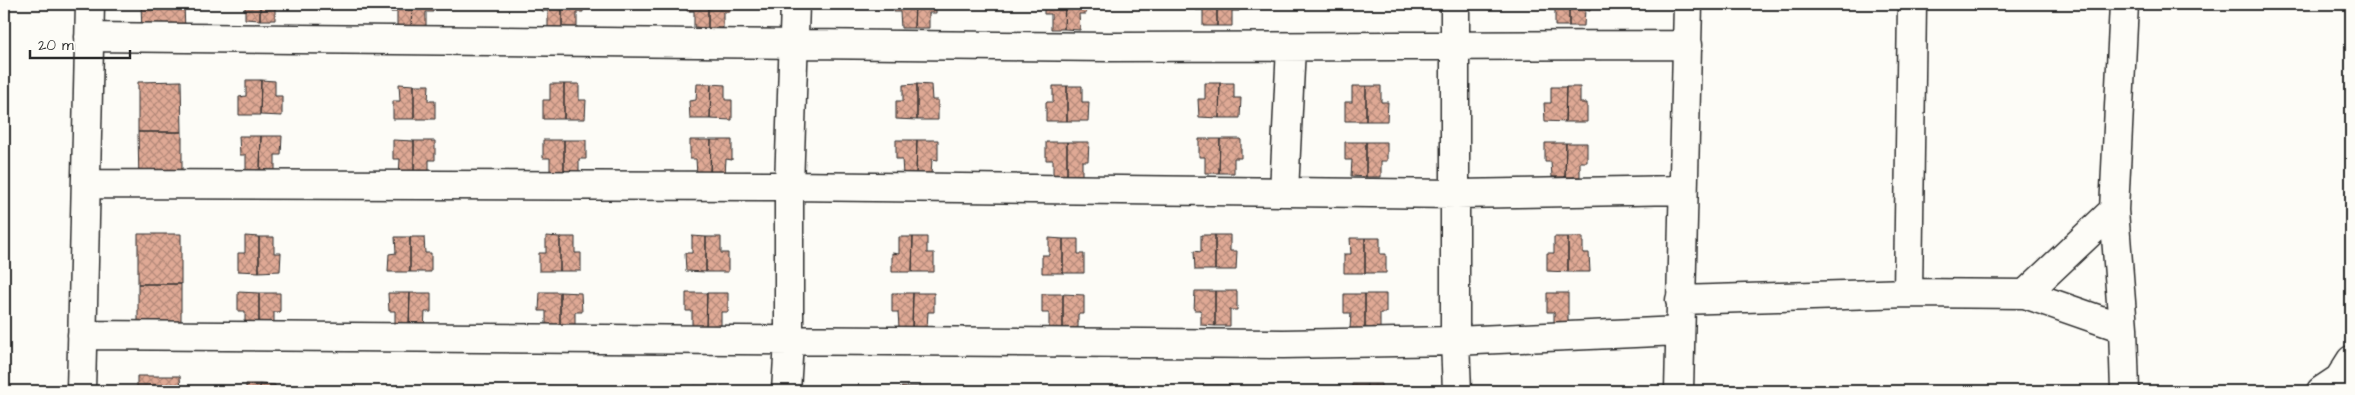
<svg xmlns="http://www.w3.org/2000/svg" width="2355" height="395" font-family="'Architects Daughter',sans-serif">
<defs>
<pattern id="building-cross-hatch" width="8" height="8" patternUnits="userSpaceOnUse" patternTransform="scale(1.25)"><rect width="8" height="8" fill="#dfa995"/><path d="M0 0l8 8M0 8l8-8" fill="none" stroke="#b58a7a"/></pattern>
</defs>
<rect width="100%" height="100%" fill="#fdfcf7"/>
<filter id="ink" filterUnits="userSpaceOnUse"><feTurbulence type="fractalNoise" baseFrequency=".02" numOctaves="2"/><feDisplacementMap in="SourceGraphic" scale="10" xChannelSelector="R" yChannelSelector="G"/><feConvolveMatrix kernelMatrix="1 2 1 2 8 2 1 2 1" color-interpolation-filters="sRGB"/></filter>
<g filter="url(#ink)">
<path fill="url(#building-cross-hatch)" stroke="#2b2b2b" d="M 141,4 L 184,4 L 185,31 L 142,32 Z
M 245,4 L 260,4 L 260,20 L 245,19 Z
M 260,4 L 281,4 L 275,4 L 275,20 L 260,20 Z
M 390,4 L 412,4 L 411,28 L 397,28 L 397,12 L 391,12 Z
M 412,4 L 433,4 L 433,12 L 426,12 L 426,28 L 411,28 Z
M 541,4 L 562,4 L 562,28 L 548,27 L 548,11 L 541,11 Z
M 562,4 L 583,4 L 583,12 L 577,12 L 577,28 L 562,28 Z
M 687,4 L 708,4 L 708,28 L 694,27 L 694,11 L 687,11 Z
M 708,4 L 730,4 L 730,12 L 723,12 L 723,28 L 708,28 Z
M 894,4 L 915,4 L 914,28 L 901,28 L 900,12 L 894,12 Z
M 915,4 L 936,4 L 936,13 L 929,13 L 929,28 L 914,28 Z
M 1044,4 L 1065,4 L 1064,29 L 1051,29 L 1051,14 L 1044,14 Z
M 1065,4 L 1086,4 L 1086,14 L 1079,14 L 1080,30 L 1064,29 Z
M 1196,4 L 1217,4 L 1217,26 L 1203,26 L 1203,10 L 1196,10 Z
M 1217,4 L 1239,4 L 1239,11 L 1232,11 L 1232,26 L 1217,26 Z
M 1549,4 L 1569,4 L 1569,26 L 1555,26 L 1555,10 L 1549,10 Z
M 1569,4 L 1591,4 L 1590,11 L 1585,10 L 1584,26 L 1569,26 Z
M 246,80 L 261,80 L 260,115 L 239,115 L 239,97 L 246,96 Z
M 261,80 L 275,81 L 275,96 L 282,96 L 282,116 L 260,115 Z
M 181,81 L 182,132 L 138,132 L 138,82 Z
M 1205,83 L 1220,83 L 1219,118 L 1199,117 L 1198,99 L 1205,99 Z
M 1220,83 L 1234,83 L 1234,98 L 1241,98 L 1240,118 L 1219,118 Z
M 399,84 L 414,85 L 414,119 L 393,119 L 393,101 L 400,101 Z
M 550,84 L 564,84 L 564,119 L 543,119 L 543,100 L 550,100 Z
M 564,84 L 579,84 L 579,100 L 586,100 L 585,119 L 564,119 Z
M 697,84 L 711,84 L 710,119 L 690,119 L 689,101 L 696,100 Z
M 711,84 L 725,85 L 725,100 L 732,100 L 732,120 L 710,119 Z
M 917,84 L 931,85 L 932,100 L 938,100 L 938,120 L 917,120 Z
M 917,84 L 917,120 L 896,119 L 896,101 L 903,101 L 903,85 Z
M 414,85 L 429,85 L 428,101 L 435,101 L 435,119 L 414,119 Z
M 1053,86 L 1067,86 L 1067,121 L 1046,121 L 1046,102 L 1053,102 Z
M 1067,86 L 1082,86 L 1082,102 L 1089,102 L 1088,121 L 1067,121 Z
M 1352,86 L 1366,86 L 1366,121 L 1345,121 L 1345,102 L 1352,102 Z
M 1366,86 L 1381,86 L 1381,102 L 1388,102 L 1387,121 L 1366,121 Z
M 1551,87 L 1566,87 L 1565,122 L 1545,121 L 1544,103 L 1551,103 Z
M 1566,87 L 1580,87 L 1580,103 L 1587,103 L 1587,122 L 1565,122 Z
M 138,132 L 182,132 L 182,182 L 139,183 Z
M 239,136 L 261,136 L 260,170 L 246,171 L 246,155 L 240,155 Z
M 261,136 L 282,136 L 281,155 L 275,155 L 275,171 L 260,170 Z
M 1199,139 L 1220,139 L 1219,173 L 1205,173 L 1205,157 L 1199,157 Z
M 1220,139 L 1241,139 L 1241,158 L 1234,158 L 1234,173 L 1219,173 Z
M 393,140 L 414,141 L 414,175 L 399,175 L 400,159 L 393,159 Z
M 543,140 L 564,140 L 564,175 L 550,174 L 550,158 L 543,158 Z
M 564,140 L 586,140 L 586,159 L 579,159 L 579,175 L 564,175 Z
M 690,140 L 711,140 L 710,175 L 697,175 L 696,159 L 690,159 Z
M 711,140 L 732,140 L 732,160 L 726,159 L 725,175 L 710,175 Z
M 896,140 L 917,140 L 916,175 L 903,175 L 902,159 L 896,159 Z
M 917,140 L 938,140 L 938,160 L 932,159 L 931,175 L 916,175 Z
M 414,141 L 435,141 L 435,160 L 429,160 L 429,175 L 414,175 Z
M 1046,142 L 1067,142 L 1067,177 L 1053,176 L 1053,160 L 1046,160 Z
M 1067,142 L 1089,142 L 1088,161 L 1082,161 L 1082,177 L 1067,177 Z
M 1345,142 L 1366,142 L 1366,177 L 1351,176 L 1352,160 L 1345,160 Z
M 1366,142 L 1387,142 L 1387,161 L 1381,161 L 1381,177 L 1366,177 Z
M 1545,143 L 1566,143 L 1565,177 L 1552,177 L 1551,162 L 1545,162 Z
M 1566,143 L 1587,143 L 1587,162 L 1580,162 L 1580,177 L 1565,177 Z
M 138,234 L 181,234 L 181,284 L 138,284 Z
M 1201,235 L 1215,235 L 1215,270 L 1195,270 L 1194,251 L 1201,252 Z
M 1215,235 L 1230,235 L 1230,251 L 1237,251 L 1236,270 L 1215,270 Z
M 245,236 L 259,237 L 259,272 L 238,271 L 238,253 L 245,253 Z
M 546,236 L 560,237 L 560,271 L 539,271 L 539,253 L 546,253 Z
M 692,236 L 706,237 L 706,272 L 686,271 L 685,253 L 692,253 Z
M 259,237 L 274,237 L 274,253 L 281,253 L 280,271 L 259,272 Z
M 395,237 L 410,237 L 410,272 L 388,272 L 389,254 L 396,253 Z
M 410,237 L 424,237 L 425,253 L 431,253 L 431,272 L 410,272 Z
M 560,237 L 575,237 L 575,253 L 581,253 L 581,271 L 560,271 Z
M 706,237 L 721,237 L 721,253 L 728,253 L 728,272 L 706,272 Z
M 899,237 L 913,237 L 912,272 L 892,272 L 892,253 L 899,254 Z
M 913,237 L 927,237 L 927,253 L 934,253 L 934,272 L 912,272 Z
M 1554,237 L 1568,237 L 1568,272 L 1547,271 L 1547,253 L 1554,253 Z
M 1568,237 L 1583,237 L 1583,253 L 1589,253 L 1590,272 L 1568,272 Z
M 1049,238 L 1063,239 L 1063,273 L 1042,273 L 1042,255 L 1049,255 Z
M 1350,238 L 1365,238 L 1365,273 L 1344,273 L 1344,254 L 1351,254 Z
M 1365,238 L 1380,238 L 1380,254 L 1386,254 L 1386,273 L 1365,273 Z
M 1063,239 L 1078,239 L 1078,254 L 1084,254 L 1084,273 L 1063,273 Z
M 138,284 L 181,284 L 181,335 L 138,335 Z
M 1195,291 L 1215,291 L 1215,326 L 1201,325 L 1201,310 L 1194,310 Z
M 1215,291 L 1237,291 L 1237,310 L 1230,310 L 1230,326 L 1215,326 Z
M 238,292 L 259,293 L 259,327 L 245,327 L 245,311 L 238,311 Z
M 540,292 L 560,292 L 560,327 L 546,327 L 546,311 L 539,311 Z
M 560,292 L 581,293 L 582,312 L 575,312 L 575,327 L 560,327 Z
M 259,293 L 280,293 L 280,312 L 274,312 L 274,327 L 259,327 Z
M 388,293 L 410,293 L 409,327 L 395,328 L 395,311 L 389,311 Z
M 410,293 L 431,293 L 431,312 L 425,312 L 424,328 L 409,327 Z
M 686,293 L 707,293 L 706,327 L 692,327 L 692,311 L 686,311 Z
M 707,293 L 728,293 L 728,312 L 721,312 L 721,327 L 706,327 Z
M 892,293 L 913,293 L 912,328 L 899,327 L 898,312 L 892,312 Z
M 913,293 L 934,293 L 934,312 L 928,312 L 927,328 L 912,328 Z
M 1547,293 L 1568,293 L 1568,327 L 1554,327 L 1554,312 L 1547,312 Z
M 1042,294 L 1063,294 L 1063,329 L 1049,329 L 1049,313 L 1042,313 Z
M 1063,294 L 1084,295 L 1084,314 L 1078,314 L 1078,329 L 1063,329 Z
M 1344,294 L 1365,294 L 1365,329 L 1350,329 L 1351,313 L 1344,313 Z
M 1365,294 L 1386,294 L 1386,313 L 1380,313 L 1380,329 L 1365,329 Z
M 137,376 L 180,376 L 181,391 L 137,391 Z
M 246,384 L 260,384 L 260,391 L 246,391 Z
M 260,384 L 275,385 L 275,391 L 260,391 Z
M 1352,384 L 1367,384 L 1366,391 L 1352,391 Z
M 1367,384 L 1381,384 L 1381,391 L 1366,391 Z
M 1203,385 L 1217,385 L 1217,391 L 1203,391 Z
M 1217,385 L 1232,385 L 1232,391 L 1217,391 Z
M 548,386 L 562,387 L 562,391 L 548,391 Z
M 694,386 L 709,387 L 709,391 L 694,391 Z
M 1553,386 L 1567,386 L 1567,391 L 1553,391 Z
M 397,387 L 412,387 L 412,391 L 397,391 Z
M 412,387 L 426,387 L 426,391 L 412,391 Z
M 562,387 L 577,387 L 577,391 L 562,391 Z
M 709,387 L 723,387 L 723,391 L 709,391 Z
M 901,387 L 915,387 L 915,391 L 900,391 Z
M 915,387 L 929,387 L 929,391 L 915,391 Z
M 1051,388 L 1065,388 L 1065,391 L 1051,391 Z
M 1065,388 L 1080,388 L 1080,391 L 1065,391 Z"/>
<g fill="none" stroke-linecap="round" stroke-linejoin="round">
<g stroke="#2b2b2b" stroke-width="31">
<path id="street" d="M 1455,4 L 1455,341 L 1457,391
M 2124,4 L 2114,210 L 2123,328 L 2125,391
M 89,37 L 1109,47 L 1688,45
M 86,184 L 789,186 L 1456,194 L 1683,190
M 1284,192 L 1291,47
M 1908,293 L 1912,4
M 2025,294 L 2114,210
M 1680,300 L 1908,293 L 2025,294 L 2123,328
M 82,335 L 1283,344 L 1455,341 L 1679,331
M 81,391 L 90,4
M 786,391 L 789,341 L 789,186 L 795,4
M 1679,391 L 1688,4
M 2321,391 L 2339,379 L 2351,360"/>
</g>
<use href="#street" stroke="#fdfcf7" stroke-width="28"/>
</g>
</g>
<rect width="2355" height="395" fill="none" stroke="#fdfcf7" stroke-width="20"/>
<rect x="10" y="10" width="2335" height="375" fill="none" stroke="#2b2b2b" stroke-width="2" filter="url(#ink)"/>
<path d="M30 50v8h100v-8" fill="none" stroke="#2b2b2b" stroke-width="2.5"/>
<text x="38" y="50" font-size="15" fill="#2b2b2b" stroke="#fdfcf7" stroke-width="4" paint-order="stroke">20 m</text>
</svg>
